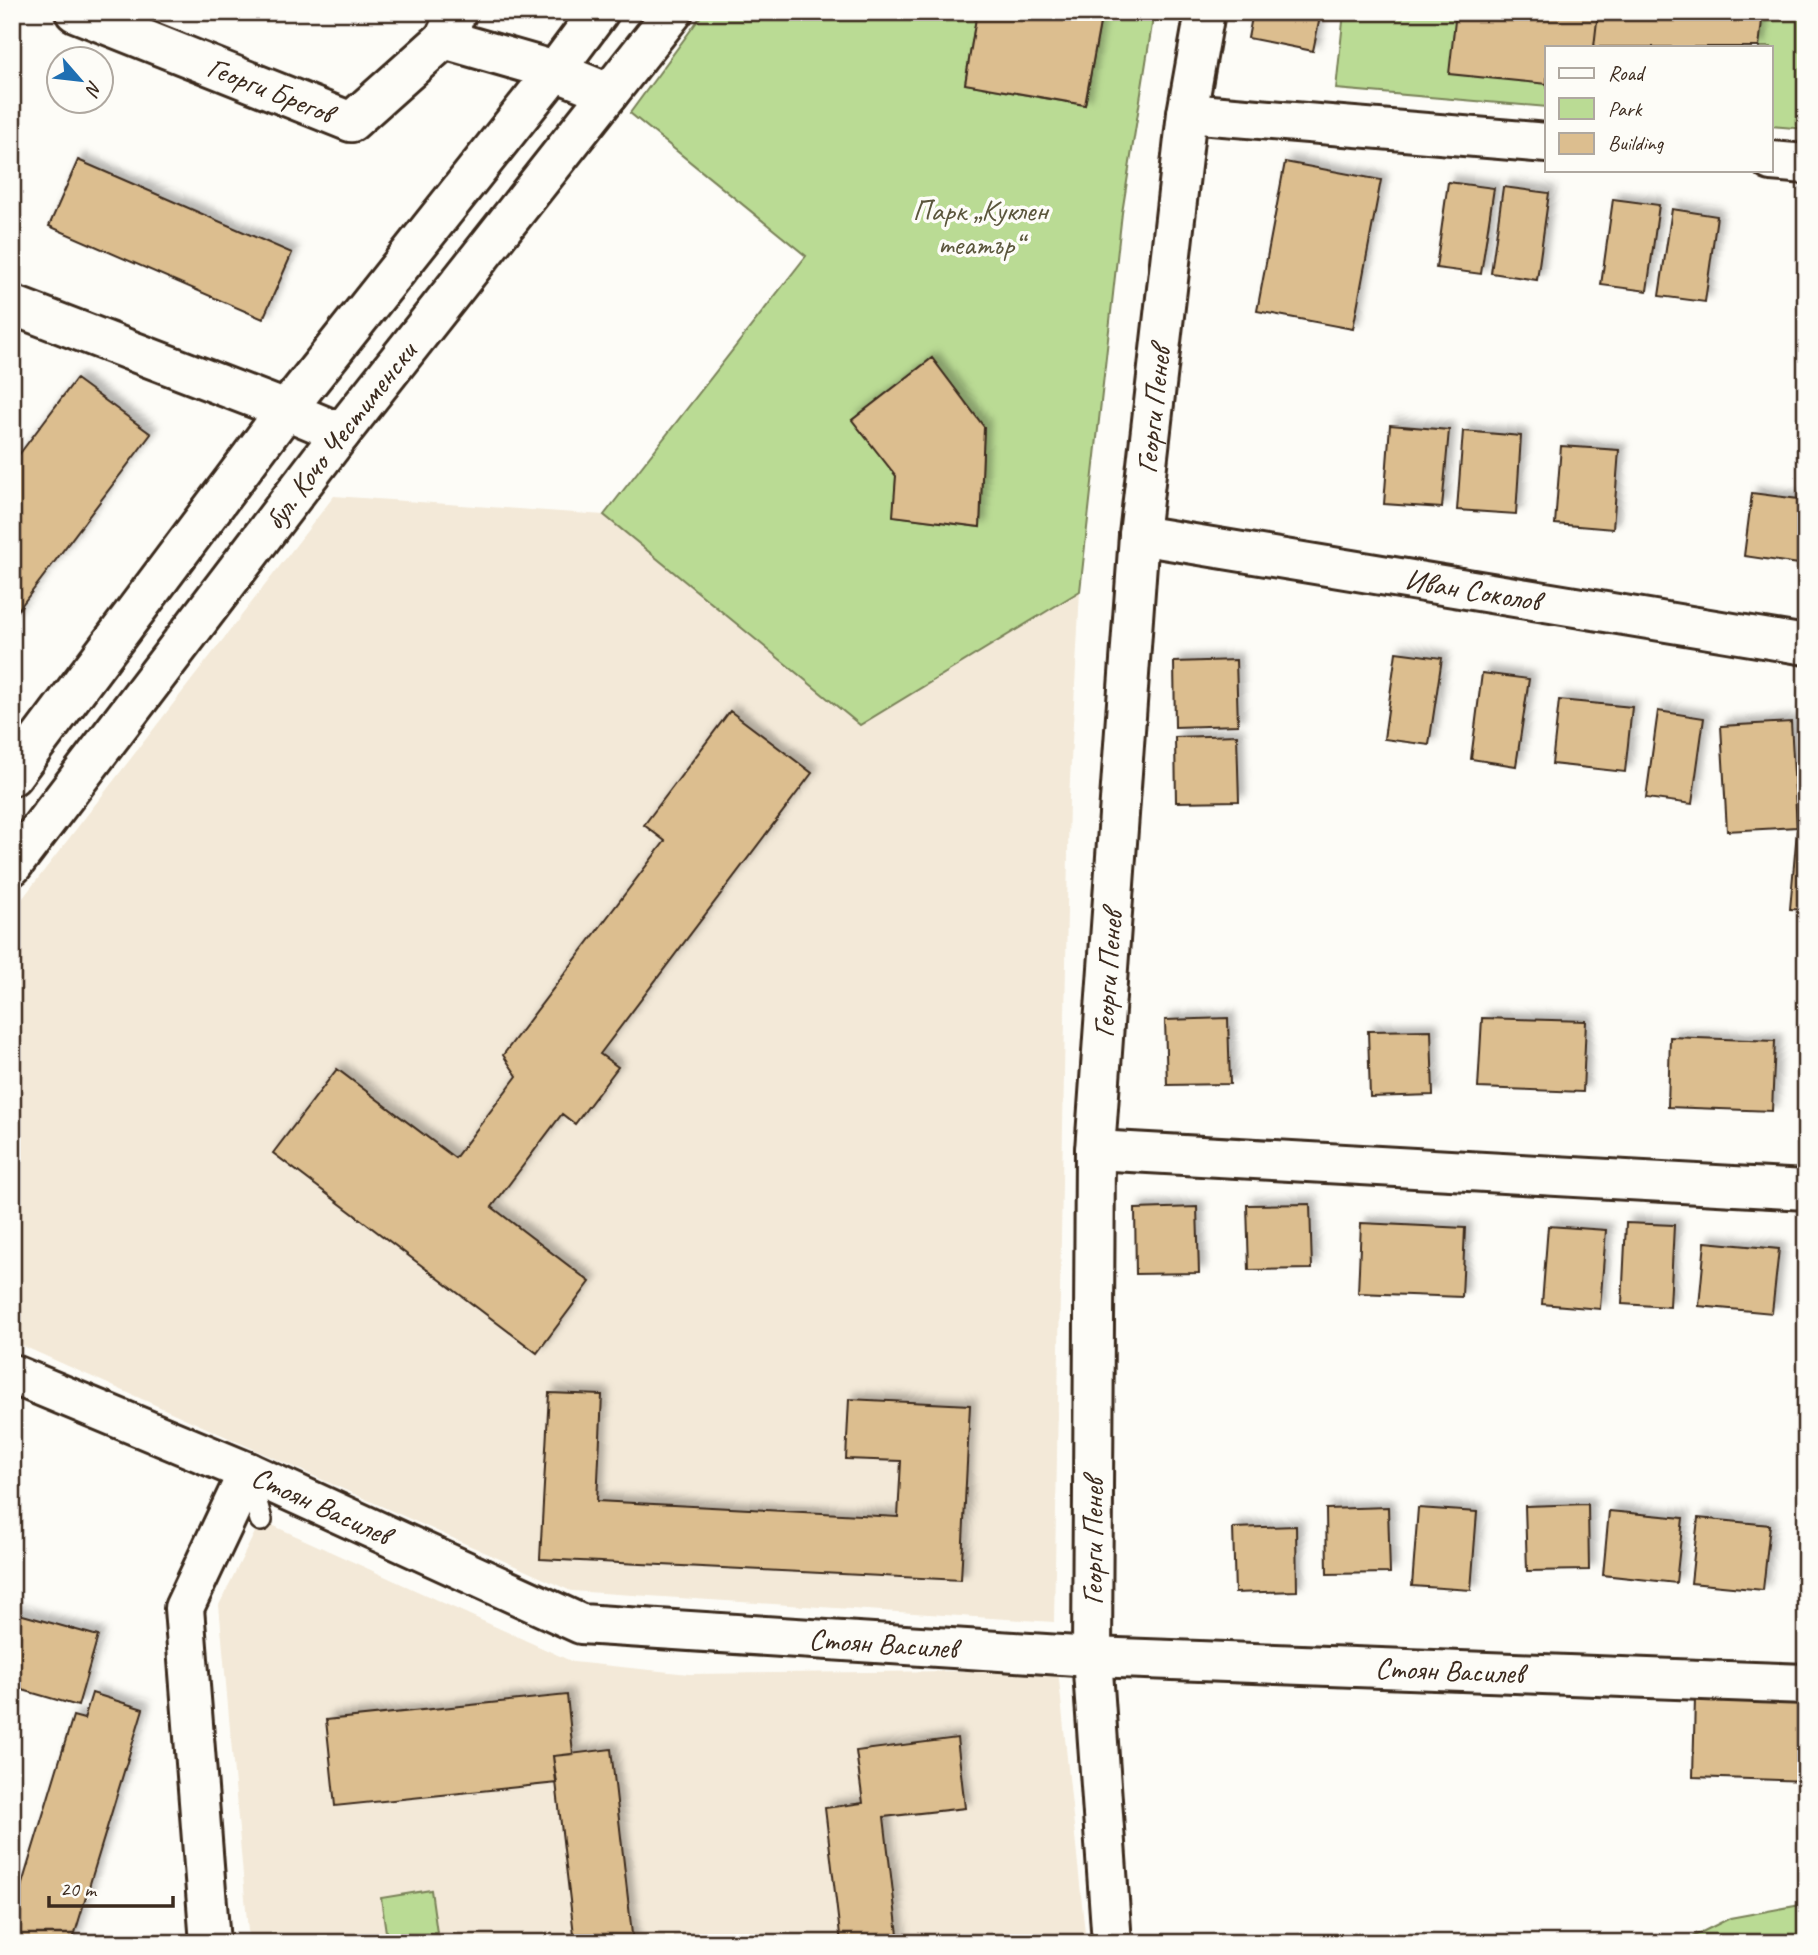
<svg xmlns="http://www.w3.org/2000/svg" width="1818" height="1955" font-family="Caveat,sans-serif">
<defs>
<filter id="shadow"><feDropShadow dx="6" dy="-6" stdDeviation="3.5" flood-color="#0004"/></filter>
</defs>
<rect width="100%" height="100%" fill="#fdfcf7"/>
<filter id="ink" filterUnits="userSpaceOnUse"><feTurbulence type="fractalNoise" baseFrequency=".0143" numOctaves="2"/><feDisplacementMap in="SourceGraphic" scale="14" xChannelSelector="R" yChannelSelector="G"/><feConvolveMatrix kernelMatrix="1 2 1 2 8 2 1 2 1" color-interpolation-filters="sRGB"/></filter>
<g filter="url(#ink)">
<path fill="#f3e9d8" d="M 334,496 L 604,515 L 860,725 L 1080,591 L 1069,799 L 1054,1622 L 571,1591 L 12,1341 L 12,912 Z
M 261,1520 L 573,1662 L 689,1674 L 1058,1670 L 1086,1943 L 249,1943 L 219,1605 Z"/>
<path fill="#badb94" stroke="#7a8259" stroke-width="2" fill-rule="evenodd" d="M 704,12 L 977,12 L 965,84 L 1085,105 L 1102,12 L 1154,12 L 1122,213 L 1080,591 L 860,725 L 604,515 L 806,256 L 630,113 ZM 932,358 L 984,427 L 980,527 L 894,516 L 896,476 L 852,420 Z
M 1344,12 L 1806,12 L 1806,129 L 1771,126 L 1771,47 L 1547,47 L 1547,107 L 1336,89 Z
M 431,1890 L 437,1933 L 387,1939 L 381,1898 Z
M 1806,1904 L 1806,1943 L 1680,1943 L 1730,1918 Z"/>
<path fill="#dcbe8f" stroke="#3b2a1e" stroke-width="2" filter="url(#shadow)" d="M 977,12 L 1102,12 L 1085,105 L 965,84 Z
M 1253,12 L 1321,12 L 1313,51 L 1248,38 Z
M 1456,12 L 1598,12 L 1594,47 L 1547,47 L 1547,84 L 1449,74 Z
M 1598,12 L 1763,12 L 1759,47 L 1594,47 Z
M 78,160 L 292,253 L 263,319 L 49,226 Z
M 1285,162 L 1381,180 L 1353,329 L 1257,311 Z
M 1448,182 L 1494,188 L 1481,274 L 1436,268 Z
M 1503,187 L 1549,193 L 1537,280 L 1491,273 Z
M 1613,199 L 1659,205 L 1647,291 L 1601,285 Z
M 1672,209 L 1717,216 L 1705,302 L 1659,296 Z
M 932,358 L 984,427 L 980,527 L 893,516 L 896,476 L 852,420 Z
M 76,379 L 151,434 L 12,618 L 12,464 Z
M 1390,425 L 1449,430 L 1442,508 L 1384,504 Z
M 1463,431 L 1521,436 L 1516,514 L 1457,510 Z
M 1561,446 L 1619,450 L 1613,529 L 1555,524 Z
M 1752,493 L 1806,500 L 1806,565 L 1744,556 Z
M 1396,652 L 1442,658 L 1429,745 L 1384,739 Z
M 1236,660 L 1238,725 L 1175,727 L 1174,662 Z
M 1482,673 L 1529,679 L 1516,766 L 1471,759 Z
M 1559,700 L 1632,707 L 1625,772 L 1552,764 Z
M 730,711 L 812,773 L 600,1054 L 618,1067 L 575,1124 L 562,1114 L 492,1207 L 590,1282 L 537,1353 L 273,1153 L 337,1069 L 455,1158 L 517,1076 L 503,1055 L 665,841 L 644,825 Z
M 1658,711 L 1704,718 L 1692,804 L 1646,798 Z
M 1791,722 L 1797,827 L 1727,831 L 1721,726 Z
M 1237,735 L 1239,801 L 1176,802 L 1175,737 Z
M 1797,831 L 1806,831 L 1806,910 L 1790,909 Z
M 1228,1018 L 1230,1084 L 1167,1085 L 1165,1020 Z
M 1482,1018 L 1586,1021 L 1583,1092 L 1478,1088 Z
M 1431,1030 L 1433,1095 L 1370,1097 L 1368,1031 Z
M 1670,1037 L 1775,1041 L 1772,1111 L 1668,1107 Z
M 1310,1204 L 1312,1269 L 1249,1270 L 1247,1205 Z
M 1197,1207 L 1199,1273 L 1136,1274 L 1135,1209 Z
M 1361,1223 L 1465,1228 L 1462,1297 L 1358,1293 Z
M 1626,1223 L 1674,1225 L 1670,1307 L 1622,1304 Z
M 1548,1226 L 1606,1230 L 1600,1309 L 1542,1304 Z
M 1705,1242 L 1779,1249 L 1772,1313 L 1699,1306 Z
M 549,1393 L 602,1395 L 597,1501 L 898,1517 L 901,1461 L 846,1459 L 849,1399 L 970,1405 L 961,1580 L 540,1559 Z
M 1588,1504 L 1589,1570 L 1527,1571 L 1525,1506 Z
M 1388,1507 L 1390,1573 L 1327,1574 L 1326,1509 Z
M 1418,1508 L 1477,1512 L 1471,1590 L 1412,1586 Z
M 1609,1511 L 1683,1518 L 1676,1583 L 1603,1575 Z
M 1698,1518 L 1770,1525 L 1763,1590 L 1691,1583 Z
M 1296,1526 L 1297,1591 L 1235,1593 L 1233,1528 Z
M 1804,1530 L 1806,1530 L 1806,1595 L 1797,1594 Z
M 12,1612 L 98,1636 L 78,1706 L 12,1687 Z
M 92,1693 L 143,1709 L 72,1943 L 12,1943 L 12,1917 L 73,1716 L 84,1719 Z
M 567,1695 L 573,1754 L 553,1756 L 557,1783 L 335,1806 L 326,1720 Z
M 1695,1698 L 1806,1702 L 1806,1781 L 1693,1777 Z
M 957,1738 L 965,1808 L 884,1817 L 899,1943 L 841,1943 L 825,1808 L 863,1803 L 856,1751 Z
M 611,1749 L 633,1943 L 575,1943 L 553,1756 Z"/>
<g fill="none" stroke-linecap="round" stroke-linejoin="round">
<g stroke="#3b2a1e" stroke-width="26">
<path id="lane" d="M 248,1474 L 261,1520"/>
</g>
<g stroke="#3b2a1e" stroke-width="44">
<g id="street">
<path id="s1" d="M 75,12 L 351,122 L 444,39 L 457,12"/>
<path d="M 444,39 L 555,71 L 609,93"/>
<path d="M 1187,113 L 1547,143"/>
<path d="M 1771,161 L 1806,164"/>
<path d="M 12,305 L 286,410 L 341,433"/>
<path id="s2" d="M 1139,535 L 1806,645"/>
<path d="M 1095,1150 L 1806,1190"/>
<path id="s3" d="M 12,1374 L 248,1472 L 581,1624 L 1092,1657 L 1806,1684"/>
<path d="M 210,1943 L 184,1608 L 248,1472"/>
<path id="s4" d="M 1112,1943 L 1092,1657 L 1095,1150 L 1139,535 L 1187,113 L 1205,12"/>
</g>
</g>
<g stroke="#3b2a1e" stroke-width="44">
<g id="secondary">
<path d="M 12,776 L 286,410 L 555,71 L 599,12"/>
<path id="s5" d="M 12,866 L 341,433 L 673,12"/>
</g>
</g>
<use href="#lane" stroke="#fdfcf7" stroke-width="21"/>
<use href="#street" stroke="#fdfcf7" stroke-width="38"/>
<use href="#secondary" stroke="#fdfcf7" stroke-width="38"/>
</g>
</g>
<g text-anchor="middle" stroke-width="7" stroke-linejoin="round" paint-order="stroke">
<g font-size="30" fill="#3b2a1e" stroke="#fdfcf7">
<text dy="10" stroke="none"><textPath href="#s1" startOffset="210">Георги Брегов</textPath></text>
<text dy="10" stroke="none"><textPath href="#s4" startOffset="1536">Георги Пенев</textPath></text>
<text dy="10" stroke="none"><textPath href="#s5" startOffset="541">бул. Кочо Честименски</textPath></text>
<text dy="10" stroke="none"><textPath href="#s2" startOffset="338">Иван Соколов</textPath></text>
<text dy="10" stroke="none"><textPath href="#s4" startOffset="970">Георги Пенев</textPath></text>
<text dy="10" stroke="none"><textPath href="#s3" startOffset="336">Стоян Василев</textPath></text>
<text dy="10" stroke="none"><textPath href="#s4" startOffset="402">Георги Пенев</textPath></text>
<text dy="10" stroke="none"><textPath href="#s3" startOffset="924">Стоян Василев</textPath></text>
<text dy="10" stroke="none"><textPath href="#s3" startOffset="1491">Стоян Василев</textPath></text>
</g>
<g font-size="30" fill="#5b563c" stroke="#fdfcf7">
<text x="980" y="220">Парк „Куклен<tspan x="980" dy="34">театър“</tspan></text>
</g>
</g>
<rect width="1818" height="1955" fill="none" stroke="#fdfcf7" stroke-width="42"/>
<rect x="21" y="21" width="1776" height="1913" fill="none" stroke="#3b2a1e" stroke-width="2.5" filter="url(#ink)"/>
<rect x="1545" y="46" width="228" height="126" fill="#fdfcf7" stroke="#afa8a0" stroke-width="2"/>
<rect x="1559" y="68" width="35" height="10" fill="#fdfcf7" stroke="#afa8a0" stroke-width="2"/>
<text x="1608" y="80" font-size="21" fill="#3b2a1e">Road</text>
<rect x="1559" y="98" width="35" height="21" fill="#badb94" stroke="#afa8a0" stroke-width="2"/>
<text x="1608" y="116" font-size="21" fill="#3b2a1e">Park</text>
<rect x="1559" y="133" width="35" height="21" fill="#dcbe8f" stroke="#afa8a0" stroke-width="2"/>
<text x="1608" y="150" font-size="21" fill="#3b2a1e">Building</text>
<g transform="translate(80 80) rotate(118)"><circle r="33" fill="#fdfcf7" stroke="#afa8a0" stroke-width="2"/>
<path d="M0-5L12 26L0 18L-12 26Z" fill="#1f6fb2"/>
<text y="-10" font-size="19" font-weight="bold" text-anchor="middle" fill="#3b2a1e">N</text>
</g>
<path d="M49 1896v10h124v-10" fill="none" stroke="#3b2a1e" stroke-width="3.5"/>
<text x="60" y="1896" font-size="21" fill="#3b2a1e" stroke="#fdfcf7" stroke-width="5" paint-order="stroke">20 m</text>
</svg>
